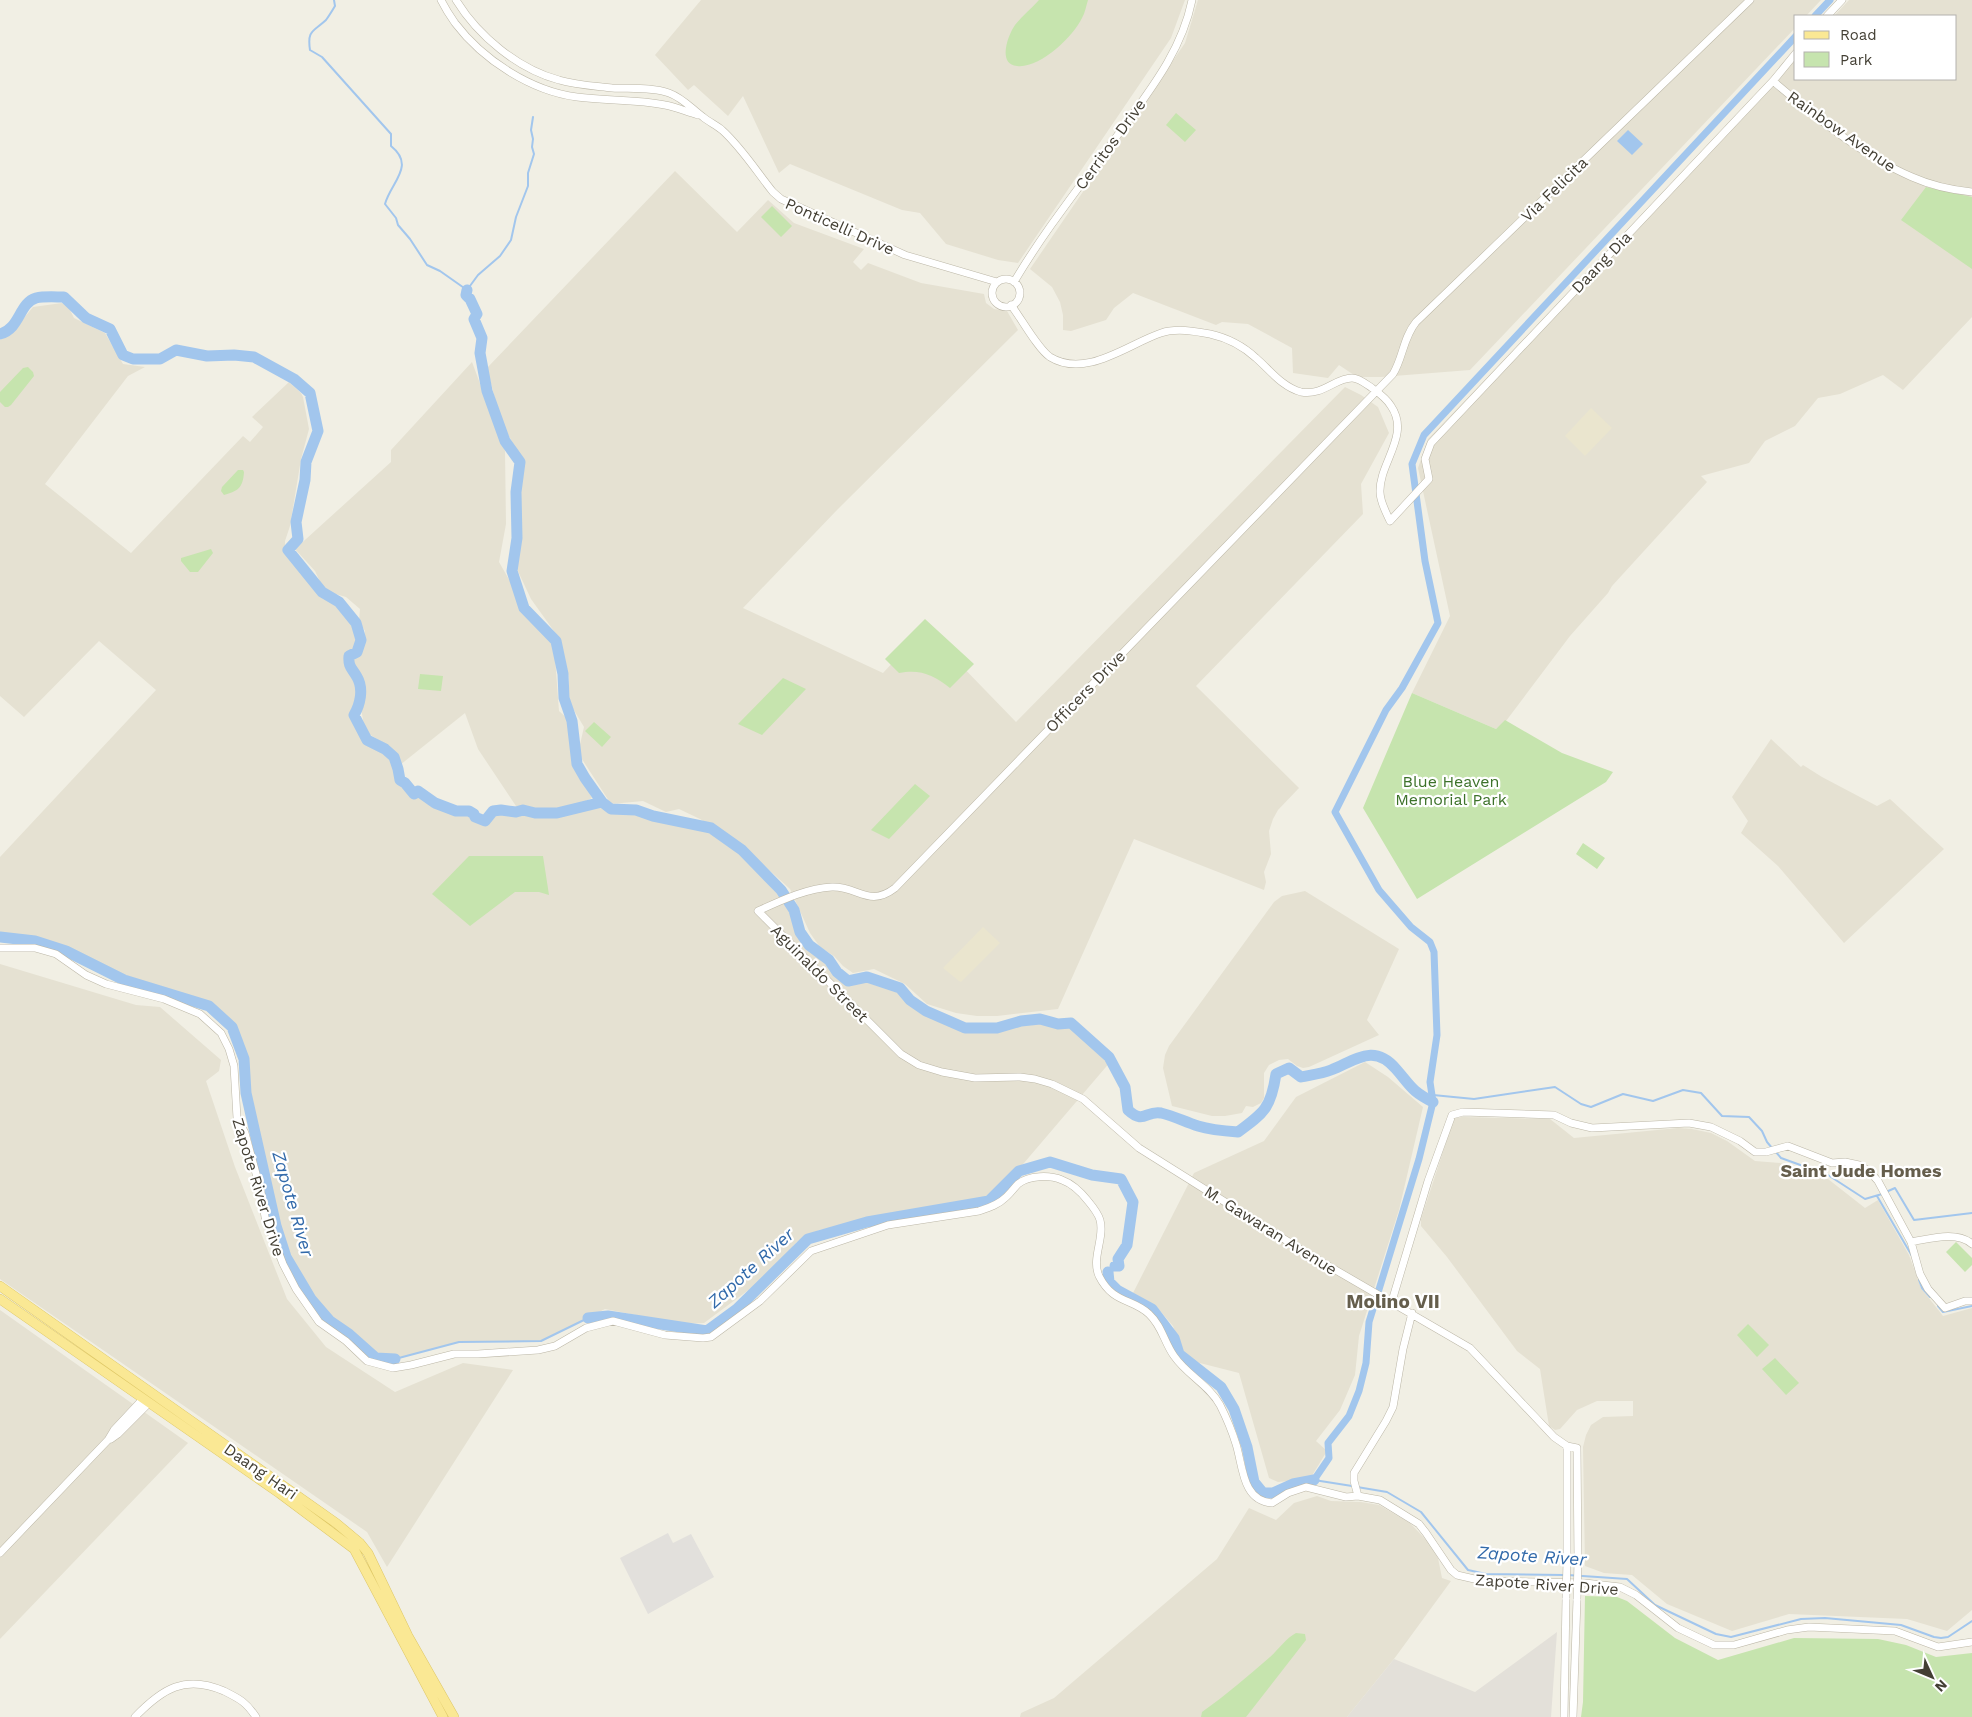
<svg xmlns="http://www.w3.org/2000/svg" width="1972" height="1717" font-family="'Work Sans',sans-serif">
<rect width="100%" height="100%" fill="#f1efe4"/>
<path fill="#e5e1d2" d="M 701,0 L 1185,0 L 1171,38 L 1018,263 L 998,260 L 946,244 L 920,213 L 902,210 L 790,164 L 779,173 L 743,96 L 728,116 L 694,85 L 688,90 L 655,55 Z
M 1198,0 L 1821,0 L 1806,16 L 1796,16 L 1796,27 L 1470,370 L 1381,377 L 1357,377 L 1339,365 L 1328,378 L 1293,373 L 1292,348 L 1248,324 L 1222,322 L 1216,325 L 1133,293 L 1114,308 L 1106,320 L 1071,331 L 1063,330 L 1063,315 L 1060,302 L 1052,287 L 1030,269 L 1185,43 Z
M 1849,0 L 1972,0 L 1972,317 L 1903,390 L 1883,375 L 1840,394 L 1818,398 L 1795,426 L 1765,441 L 1749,463 L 1701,476 L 1707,482 L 1612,586 L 1608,593 L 1570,636 L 1506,721 L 1496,729 L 1412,693 L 1450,616 L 1418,468 L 1428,439 L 1796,56 L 1796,79 L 1956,79 L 1956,16 L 1834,16 Z
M 675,171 L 737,232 L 768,200 L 794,223 L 864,249 L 853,262 L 861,270 L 868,263 L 921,283 L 984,294 L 986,303 L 994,309 L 1007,311 L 1018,330 L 837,510 L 743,608 L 883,673 L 925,628 L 1016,722 L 1345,387 L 1361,395 L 1378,407 L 1389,433 L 1361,484 L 1363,514 L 1196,686 L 1299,788 L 1278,810 L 1273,819 L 1269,831 L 1271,854 L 1264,872 L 1266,882 L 1264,890 L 1134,839 L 1058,1009 L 997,1016 L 977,1016 L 956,1013 L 927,1004 L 905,984 L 874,969 L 853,973 L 843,966 L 834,956 L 820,947 L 810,933 L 790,889 L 744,847 L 700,819 L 679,809 L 666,812 L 643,801 L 611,804 L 578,753 L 584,727 L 569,702 L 569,678 L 561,641 L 531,599 L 516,567 L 523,457 L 519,454 L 501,422 L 487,368 Z
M 62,303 L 68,306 L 74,318 L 105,333 L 123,364 L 145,367 L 128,376 L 45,484 L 131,553 L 243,436 L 250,442 L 263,427 L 252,417 L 289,382 L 301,393 L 303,397 L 309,429 L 301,459 L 290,526 L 285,541 L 285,552 L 298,539 L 288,551 L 322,592 L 339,602 L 356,623 L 361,640 L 357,652 L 349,656 L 348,662 L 350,669 L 357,677 L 360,688 L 360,706 L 354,715 L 367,740 L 385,749 L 393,756 L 384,743 L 365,732 L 361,708 L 363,679 L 351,668 L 351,658 L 358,655 L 364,644 L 365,631 L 359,621 L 360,609 L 346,597 L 332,593 L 322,586 L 315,571 L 295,549 L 391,462 L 391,450 L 472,362 L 505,451 L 506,524 L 499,562 L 511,583 L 520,609 L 554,644 L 559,711 L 570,721 L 574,764 L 592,798 L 572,808 L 534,812 L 516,806 L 478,749 L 465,713 L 400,765 L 394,757 L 398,769 L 400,780 L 405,783 L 413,794 L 418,791 L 435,803 L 456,811 L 469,811 L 474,814 L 475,817 L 484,821 L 493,811 L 501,810 L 516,812 L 523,810 L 535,813 L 557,813 L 602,802 L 612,809 L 636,810 L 653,816 L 711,828 L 742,850 L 781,890 L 794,910 L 800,932 L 809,945 L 829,960 L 837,972 L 848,981 L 867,977 L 900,988 L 910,1000 L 926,1011 L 965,1028 L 997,1028 L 1021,1021 L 1040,1019 L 1058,1024 L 1071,1023 L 1109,1057 L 1111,1061 L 1024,1163 L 986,1198 L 819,1230 L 797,1242 L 762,1280 L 704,1323 L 682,1324 L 605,1309 L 541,1341 L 459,1342 L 395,1359 L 376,1358 L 349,1334 L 330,1321 L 311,1299 L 286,1257 L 276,1226 L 246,1093 L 244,1059 L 232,1027 L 209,1006 L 124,980 L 66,951 L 35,941 L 0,937 L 0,857 L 156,690 L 99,641 L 24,717 L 0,696 L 0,340 L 14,330 L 33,307 Z
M 1771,739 L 1801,767 L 1803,765 L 1822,777 L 1877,806 L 1890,799 L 1944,849 L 1844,943 L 1778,866 L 1741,833 L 1748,821 L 1732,797 Z
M 1305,891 L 1399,949 L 1367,1020 L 1379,1035 L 1309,1067 L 1303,1068 L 1297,1066 L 1288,1059 L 1279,1060 L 1269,1065 L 1264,1073 L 1264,1098 L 1261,1103 L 1253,1107 L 1246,1106 L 1242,1113 L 1225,1116 L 1212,1116 L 1172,1106 L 1163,1068 L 1165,1055 L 1169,1046 L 1274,902 L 1282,896 Z
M 0,964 L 136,1005 L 160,1007 L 221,1060 L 219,1071 L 206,1081 L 235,1167 L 287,1299 L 326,1347 L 395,1392 L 463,1363 L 513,1370 L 387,1567 L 367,1532 L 0,1279 Z
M 1365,1062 L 1388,1077 L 1423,1107 L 1399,1210 L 1359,1336 L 1355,1375 L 1340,1410 L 1316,1441 L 1327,1451 L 1310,1479 L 1278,1482 L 1269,1478 L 1239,1373 L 1192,1361 L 1183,1352 L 1173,1326 L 1156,1306 L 1133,1293 L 1194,1173 L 1264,1141 L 1296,1097 Z
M 1462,1117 L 1550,1119 L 1574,1138 L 1678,1128 L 1692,1129 L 1711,1133 L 1727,1141 L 1755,1161 L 1780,1163 L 1828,1179 L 1865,1208 L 1878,1200 L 1909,1255 L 1921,1288 L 1943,1316 L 1972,1308 L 1972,1610 L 1947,1631 L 1907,1619 L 1789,1614 L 1732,1631 L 1667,1604 L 1632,1575 L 1604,1573 L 1585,1566 L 1583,1447 L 1586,1435 L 1591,1425 L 1603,1417 L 1633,1416 L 1633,1401 L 1597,1401 L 1577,1410 L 1560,1429 L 1555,1430 L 1549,1426 L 1540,1369 L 1517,1351 L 1447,1257 L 1421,1226 L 1421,1219 L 1454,1118 Z
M 0,1310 L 188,1443 L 0,1639 Z
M 1317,1496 L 1331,1501 L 1361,1502 L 1379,1505 L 1410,1523 L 1430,1544 L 1438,1558 L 1442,1578 L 1451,1581 L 1394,1659 L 1347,1717 L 1020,1717 L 1021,1713 L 1054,1698 L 1217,1559 L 1249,1508 L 1276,1520 L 1294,1503 Z"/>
<path fill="#e3e0d9" d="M 1557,1632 L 1551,1717 L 1347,1717 L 1394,1659 L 1475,1692 Z"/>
<path fill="#eae5ce" d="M 1591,408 L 1612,428 L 1585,456 L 1565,436 Z
M 983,927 L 1000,943 L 961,982 L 959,981 L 943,968 Z"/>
<path fill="#c6e4ae" d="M 1039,0 L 1088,0 C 1086,6 1085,13 1082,18 C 1073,37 1039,69 1017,66 C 997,64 1008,35 1015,25 C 1022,16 1032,8 1039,0 Z
M 1176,113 L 1196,130 L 1185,142 L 1166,125 Z
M 1926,187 L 1972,197 L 1972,269 L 1901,220 Z
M 772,206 L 792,226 L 781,237 L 761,217 Z
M 28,367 L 33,372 L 34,376 L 11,405 L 8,407 L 5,407 L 0,402 L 0,392 L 23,368 Z
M 238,470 L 243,470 L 244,472 C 243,488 238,491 224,495 L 221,491 L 222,487 Z
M 211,549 L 213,553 L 198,572 L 190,572 L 181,561 L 181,558 Z
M 925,619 L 974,664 L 950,688 C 933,675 921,669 899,673 L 885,659 Z
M 420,674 L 443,676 L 441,691 L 418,689 Z
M 783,678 L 806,689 L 762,735 L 738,724 Z
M 1412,693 L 1496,729 L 1505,720 L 1562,753 L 1613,772 L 1606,782 L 1417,899 L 1363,808 Z
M 594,722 L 611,737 L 602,747 L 585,731 Z
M 915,784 L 930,796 L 889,839 L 871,830 Z
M 1583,843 L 1605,858 L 1597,869 L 1576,854 Z
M 469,856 L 543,856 L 549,895 L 539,892 L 515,892 L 470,926 L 432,894 Z
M 1956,1242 L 1972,1258 L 1972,1265 L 1965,1272 L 1946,1252 Z
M 1748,1324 L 1769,1345 L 1757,1357 L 1737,1335 Z
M 1775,1358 L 1799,1383 L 1786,1395 L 1762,1369 Z
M 1585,1596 L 1617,1597 L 1627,1601 L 1675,1638 L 1718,1660 L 1794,1638 L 1878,1639 L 1906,1645 L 1936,1657 L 1972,1653 L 1972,1717 L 1581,1717 L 1583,1702 Z
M 1296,1633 L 1305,1634 L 1306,1640 L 1246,1717 L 1201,1717 L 1202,1712 C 1226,1695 1248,1676 1270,1657 C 1279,1649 1286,1638 1296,1633 Z"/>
<path fill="#e2e0dc" d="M 668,1533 L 673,1543 L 691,1534 L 714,1577 L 648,1614 L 620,1558 Z"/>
<path fill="#a2c6ed" d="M 1628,130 L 1643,144 L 1632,155 L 1617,141 Z"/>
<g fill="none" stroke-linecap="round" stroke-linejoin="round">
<path stroke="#a2c6ed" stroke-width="2" d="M 334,0 L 335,6 C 332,11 329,16 326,20 C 313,32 307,30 310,50 L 322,57 L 391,134 L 391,146 C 416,166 391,182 385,204 L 396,218 L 398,225 L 410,239 L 427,265 L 440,271 L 467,290 L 478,275 L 500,256 L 511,240 L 516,217 L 528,186 L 528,173 L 534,154 L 532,147 L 533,139 L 531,130 L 533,117
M 1433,1095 L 1474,1099 L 1555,1087 L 1581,1104 L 1591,1107 L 1623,1094 L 1653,1101 L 1683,1090 L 1701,1093 L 1722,1116 L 1749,1117 L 1762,1131 L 1767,1142 L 1772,1148
M 1775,1151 L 1781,1158 L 1828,1175 L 1865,1199 L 1882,1194
M 1886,1192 L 1895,1188 L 1914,1220 L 1972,1213
M 1877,1196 L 1912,1256
M 1919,1280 L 1922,1288 L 1930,1297
M 1938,1306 L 1943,1312 L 1972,1306
M 395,1359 L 459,1342 L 541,1341 L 588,1318
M 1314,1480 L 1352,1486
M 1357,1487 L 1387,1492 L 1421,1512 L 1468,1570 L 1486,1574 L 1564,1575
M 1568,1575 L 1627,1579 L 1655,1605 L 1716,1634 L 1731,1637 L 1801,1619 L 1825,1618 L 1901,1625 L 1934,1637 L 1941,1638 L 1948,1637 L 1972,1621"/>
<path stroke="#a2c6ed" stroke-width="7" d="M 1815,16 L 1830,0
M 1314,1480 L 1329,1458 L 1328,1443 L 1349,1416 L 1359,1391 L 1366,1363 L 1369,1322 L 1419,1159 L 1433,1102 L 1430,1082 L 1437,1035 L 1434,952 L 1430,942 L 1411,927 L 1379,890 L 1335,812 L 1386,710 L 1402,688 L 1438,623 L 1425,561 L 1412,464 L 1424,435 L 1796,36"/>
<path stroke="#a2c6ed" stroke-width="11" d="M 467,290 L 466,295 L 470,299 L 477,314 L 474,319 L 482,338 L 480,353 L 487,391 L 505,441 L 520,462 L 516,492 L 517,538 L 512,571 L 524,608 L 556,641 L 563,674 L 564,698 L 572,721 L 577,764 L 585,778 L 602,802 L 611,809 L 636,810 L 653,816 L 711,828 L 742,850 L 781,890 L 794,910 L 800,932 L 809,945 L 829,960 L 837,972 L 848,981 L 867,977 L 900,988 L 910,1000 L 926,1011 L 965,1028 L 997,1028 L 1021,1021 L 1040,1019 L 1058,1024 L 1071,1023 L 1109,1057 L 1125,1087 L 1128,1110 C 1144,1125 1146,1110 1161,1113 C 1174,1116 1185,1122 1198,1126 C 1211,1130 1224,1131 1238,1132 C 1264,1113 1271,1108 1276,1074 L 1289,1068 L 1301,1077 C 1310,1075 1321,1074 1331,1070 C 1356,1060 1374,1043 1396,1069 C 1411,1086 1411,1091 1433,1102
M 0,334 C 20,329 19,303 36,298 C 44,296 56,297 64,297 L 86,318 L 110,329 L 123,355 L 133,359 L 160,359 L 176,350 L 207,356 L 234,355 L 254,357 L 294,379 L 310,393 L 318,431 L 306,462 L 305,480 L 296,522 L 298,539 L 288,550 L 322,592 L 339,602 L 356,623 L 361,640 L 357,652 L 349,656 C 348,667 352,668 357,677 C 364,689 360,705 354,715 L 367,740 L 385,749 L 394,757 L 398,769 L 400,780 L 405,783 L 414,794 L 418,791 L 435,803 L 456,811 L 469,811 L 474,814 L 475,817 L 485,821 L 493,811 L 501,810 L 516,812 L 523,810 L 535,813 L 557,813 L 602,802
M 0,937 L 35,941 L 66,951 L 124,980 L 209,1006 L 232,1027 L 244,1059 L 246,1093 L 276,1226 L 286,1257 L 311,1299 L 330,1321 L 349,1334 L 376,1358 L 395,1359
M 1108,1272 L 1109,1282 L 1117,1290 L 1152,1309 L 1174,1338 L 1179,1354 L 1221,1387 L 1234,1409 L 1247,1447 L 1254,1482 L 1263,1493 L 1273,1493 L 1293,1484 L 1314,1480
M 588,1318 L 608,1316 L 707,1331 L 737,1309 L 808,1239 L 867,1222 L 989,1201 L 1019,1171 L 1050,1162 L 1092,1175 L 1121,1179 L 1133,1202 L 1127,1245 L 1118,1259 L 1119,1266 L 1115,1266"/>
<g stroke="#bcb7a7" stroke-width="8">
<path id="tertiary" d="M 441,0 C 445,8 450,16 455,23 C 483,60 531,91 577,97 C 606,101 636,99 665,105 C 676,107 687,112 698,115
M 456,0 C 478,36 518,69 559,80 C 576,85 595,86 612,88 C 631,89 651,87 669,93 C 683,98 692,109 703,117 C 709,122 716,125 722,130 C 742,148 756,171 773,192 L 781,199 L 905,255 L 997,282
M 1827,16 L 1842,0
M 1773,81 C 1814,116 1863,156 1912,177 C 1930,185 1952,190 1972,192
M992 293a14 14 0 1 1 28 0a14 14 0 1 1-28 0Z
M 1014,282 C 1046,228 1085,180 1122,129 C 1151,89 1182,50 1192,0
M 1011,305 C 1021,318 1038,349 1050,357 C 1086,379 1128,344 1161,333 C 1176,328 1194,331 1210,334 C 1228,338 1243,346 1256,358 C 1270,370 1282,387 1301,392 C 1323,396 1335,378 1352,378 C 1359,378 1366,384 1372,388 C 1379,393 1387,399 1391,406 C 1411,435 1379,463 1380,492 C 1380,502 1386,512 1390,521 L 1429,479 L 1425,459 L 1431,443 L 1773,81 L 1796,53
M 0,948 L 35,948 L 56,954 L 86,975 L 106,984 L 164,999 L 200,1014 L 221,1033 L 229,1049 L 234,1066 L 237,1118 L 245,1133 L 261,1192 L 265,1217 L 283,1264 L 296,1289 L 319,1322 L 346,1341 L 367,1361 L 393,1368 L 411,1365 L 454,1354 L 478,1354 L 538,1350 L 555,1346 L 586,1328 L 613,1321 L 665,1335 L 703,1338 L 711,1337 L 760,1301 L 811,1251 L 888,1225 L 979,1211 C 988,1208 998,1205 1005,1198 C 1010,1194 1014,1188 1018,1184 C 1029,1175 1050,1175 1062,1180 C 1073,1184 1081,1192 1088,1201 C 1093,1207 1098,1213 1100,1220 C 1105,1238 1091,1258 1099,1276 C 1113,1304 1132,1298 1149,1314 C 1162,1326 1164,1342 1174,1356 C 1187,1375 1209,1385 1220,1405 C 1226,1417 1232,1431 1236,1444 C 1243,1466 1242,1501 1272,1503 L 1288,1493 L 1306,1487 L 1346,1497 L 1358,1496 L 1380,1500 L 1419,1524 L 1426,1533 L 1451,1570 L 1457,1575 L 1483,1581 L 1585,1583 L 1620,1587 L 1636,1595 L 1678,1628 L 1714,1645 L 1734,1645 L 1787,1630 L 1809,1627 L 1895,1631 L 1938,1647 L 1972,1642
M 1911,1242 C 1929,1239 1957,1230 1972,1244
M 1392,1301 L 1428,1181 L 1452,1115 L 1463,1112 L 1554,1115 L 1571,1123 L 1592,1128 L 1689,1123 L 1711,1127 L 1740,1141 L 1755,1152 L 1766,1152 L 1788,1146 L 1832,1163 L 1845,1162 L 1859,1165 L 1869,1171 L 1878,1181 L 1911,1242 L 1920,1274 L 1928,1289 L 1945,1308 L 1965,1301 L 1972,1301
M 111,1439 L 118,1434 L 149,1403
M 1358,1496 L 1354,1481 L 1354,1473 L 1386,1421 L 1393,1407 L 1403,1349 L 1412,1313
M 0,1553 L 108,1440 L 114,1430 L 143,1399
M 1567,1561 L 1567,1446
M 1578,1561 L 1577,1448 L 1567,1446 L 1554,1437 L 1470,1348 L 1308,1254 L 1139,1148 L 1083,1099 L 1052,1084 L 1035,1079 L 1020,1077 L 975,1078 L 942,1072 L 919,1065 L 901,1054 L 758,911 C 780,901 807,888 832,887 C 858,886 869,908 895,888 L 1393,374 C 1403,358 1403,338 1416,322 L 1750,0
M 135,1717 C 162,1689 185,1674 224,1691 C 240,1699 246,1702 256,1717
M 1564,1717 L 1566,1598
M 1573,1717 L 1577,1599"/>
</g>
<g stroke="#dec765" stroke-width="10">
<path id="primary" d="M 0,1286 L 336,1523 L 360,1543 L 368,1553 L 408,1636 L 454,1717
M 0,1299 L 279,1493 L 354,1549 L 443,1717"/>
</g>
<use href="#tertiary" stroke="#fff" stroke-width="7"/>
<use href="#primary" stroke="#fae894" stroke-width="9"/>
<g stroke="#bcb7a7" stroke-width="8" stroke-linecap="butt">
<path id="tertiary-bridge" d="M 1566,1598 L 1567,1561
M 1577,1599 L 1578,1561"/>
</g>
<use href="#tertiary-bridge" stroke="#fff" stroke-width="7"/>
</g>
<g text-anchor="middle" stroke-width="4.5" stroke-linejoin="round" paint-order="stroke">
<g font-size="16" fill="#433f34" stroke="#fff">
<text transform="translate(1842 131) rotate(35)" y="6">Rainbow Avenue</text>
<text transform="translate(1110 144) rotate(-54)" y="6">Cerritos Drive</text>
<text transform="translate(1554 189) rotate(-44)" y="6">Via Felicita</text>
<text transform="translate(840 226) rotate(24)" y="6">Ponticelli Drive</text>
<text transform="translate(1601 262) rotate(-46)" y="6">Daang Dia</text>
<text transform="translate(1085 691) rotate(-46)" y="6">Officers Drive</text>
<text transform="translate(820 973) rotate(45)" y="6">Aguinaldo Street</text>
<text transform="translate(259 1187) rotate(73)" y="6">Zapote River Drive</text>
<text transform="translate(1271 1230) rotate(32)" y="6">M. Gawaran Avenue</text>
<text transform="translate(261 1471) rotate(35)" y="6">Daang Hari</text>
<text transform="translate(1547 1584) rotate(4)" y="6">Zapote River Drive</text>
</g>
<g font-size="16" fill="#3d722a" stroke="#fff">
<text x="1451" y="787">Blue Heaven<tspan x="1451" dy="18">Memorial Park</tspan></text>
</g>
<g font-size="18" font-weight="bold" fill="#655e4c" stroke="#fff">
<text x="1861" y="1177">Saint Jude Homes</text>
</g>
<g font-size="18" font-style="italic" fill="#326aaa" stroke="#fff">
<text transform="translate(293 1204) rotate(74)" y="6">Zapote River</text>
<text transform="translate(751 1268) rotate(-42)" y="6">Zapote River</text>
<text transform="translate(1532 1556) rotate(4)" y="6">Zapote River</text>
</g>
<g font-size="19" font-weight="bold" fill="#655e4c" stroke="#fff">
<text x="1393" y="1308">Molino VII</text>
</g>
</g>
<rect x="1794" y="15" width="162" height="65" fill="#ffffff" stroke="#b4b2ae"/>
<rect x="1804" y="31" width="25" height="8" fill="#fae894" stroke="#b4b2ae"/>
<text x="1840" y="40" font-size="15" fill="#433f34">Road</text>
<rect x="1804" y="52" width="25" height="15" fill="#c6e4ae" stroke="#b4b2ae"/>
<text x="1840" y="65" font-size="15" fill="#433f34">Park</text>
<g transform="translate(1932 1677) rotate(134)" stroke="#ffffff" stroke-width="4" paint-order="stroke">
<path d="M0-4L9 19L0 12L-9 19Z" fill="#433f34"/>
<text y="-8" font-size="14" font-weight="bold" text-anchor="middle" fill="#433f34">N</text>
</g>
</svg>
